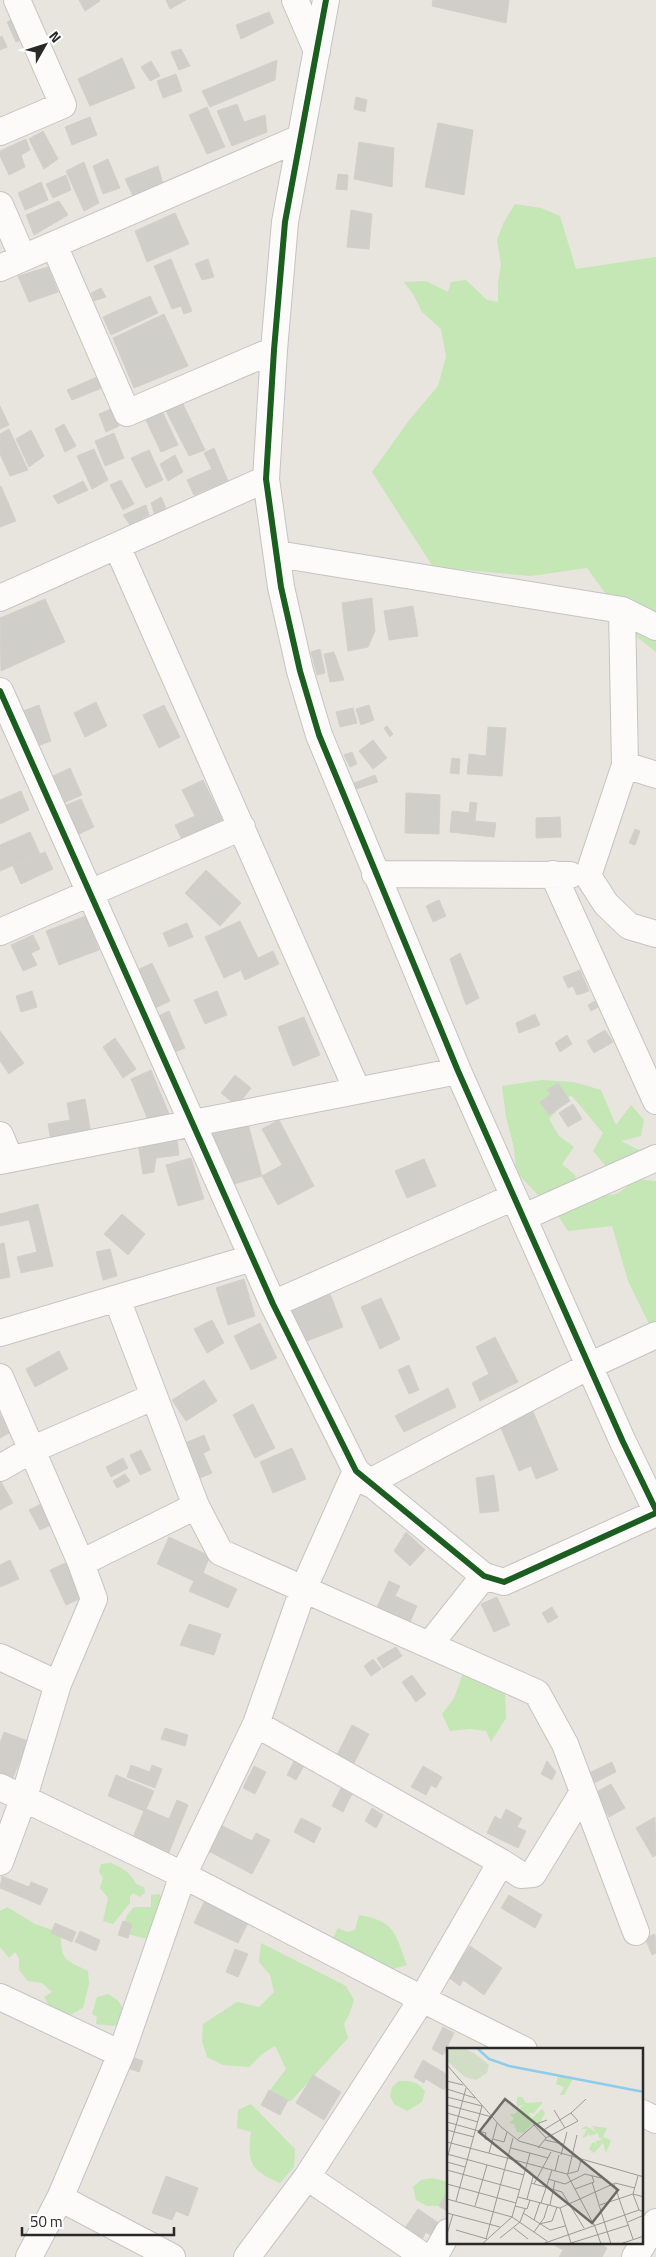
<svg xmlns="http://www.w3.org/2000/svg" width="656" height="2257" font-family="'Titillium Web',sans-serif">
<rect width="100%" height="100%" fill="#e8e5de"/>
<path fill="#c5e6b5" d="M 515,204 L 541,208 L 560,216 L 576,269 L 656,257 L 656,652 L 637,637 L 587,568 L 531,576 L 433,567 L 372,472 L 410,419 L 438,386 L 446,357 L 441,329 L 422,312 L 413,294 L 404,282 L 426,281 L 448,292 L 451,282 L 466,280 L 487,300 L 498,302 L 498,284 L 501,264 L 497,240 L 503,224 Z
M 542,1080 L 574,1082 L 601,1090 L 616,1125 L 631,1105 L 644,1120 L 641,1136 L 621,1141 L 655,1158 L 613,1175 L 593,1151 L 603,1133 L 571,1095 L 549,1119 L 559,1136 L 574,1147 L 562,1164 L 575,1175 L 577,1187 L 543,1200 L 516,1172 L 514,1148 L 506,1117 L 502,1086 Z
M 637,1179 L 656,1181 L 656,1328 L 652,1330 L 628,1281 L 612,1226 L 568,1231 L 551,1205 L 576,1199 L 617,1194 Z
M 463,1674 L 505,1693 L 506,1718 L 491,1742 L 486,1731 L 470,1729 L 450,1731 L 442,1714 L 454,1698 Z
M 111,1863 C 123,1868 131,1873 136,1884 L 144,1887 L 145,1893 L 139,1897 L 134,1893 L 130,1896 L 130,1903 L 113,1924 L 103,1921 L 108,1898 L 100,1888 L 103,1878 L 99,1872 L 101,1864 Z
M 159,1894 L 170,1910 L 151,1940 L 127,1934 L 123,1927 L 127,1915 L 134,1907 L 151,1907 L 151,1895 Z
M 7,1907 L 35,1924 L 61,1933 C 61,1961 64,1959 88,1971 L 89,1984 L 83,2008 L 63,2019 L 49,2005 L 44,1997 L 52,1992 L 42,1983 L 28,1981 L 19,1970 L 19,1958 L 15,1952 L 9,1958 L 0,1947 L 0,1911 Z
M 359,1915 C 396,1921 395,1934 407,1965 L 362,1978 L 331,1941 L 338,1928 L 347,1932 L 355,1930 Z
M 261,1943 L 346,1986 L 354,2000 L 349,2015 L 344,2024 L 348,2038 L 292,2100 L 278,2105 L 268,2093 L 286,2069 L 275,2046 L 262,2054 L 249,2067 L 223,2065 L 207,2057 L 202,2041 L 203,2024 L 237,2002 L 259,2007 L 274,1992 L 270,1975 L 259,1962 Z
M 108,1994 C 120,2001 124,2005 124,2020 L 114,2026 L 96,2024 L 97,2017 L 92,2014 L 97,1997 Z
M 399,2081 C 411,2081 418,2081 425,2092 L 422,2102 L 407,2111 L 394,2104 L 390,2096 L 392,2087 Z
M 251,2104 L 295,2149 L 294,2167 L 280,2183 C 251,2171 247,2163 251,2132 L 237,2128 L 238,2110 Z
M 432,2178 L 448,2182 L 448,2195 L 439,2206 L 427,2206 L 416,2200 L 413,2187 L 421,2180 Z"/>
<path fill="#d0cec9" stroke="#d3d0ca" d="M 79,0 L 99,0 L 100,1 L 85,11 Z
M 166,0 L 186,0 L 170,9 Z
M 433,0 L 509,0 L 506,23 L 432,6 Z
M 269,12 L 274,23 L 241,39 L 236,25 Z
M 18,17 L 27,37 L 16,42 L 7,22 Z
M 2,36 L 7,47 L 0,50 L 0,37 Z
M 181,49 L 190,66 L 179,70 L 171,52 Z
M 122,58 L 135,88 L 90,106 L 78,79 Z
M 277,60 L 275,80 L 210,107 L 202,91 Z
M 151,61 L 160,76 L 150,81 L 141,67 Z
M 176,74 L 182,91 L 163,98 L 157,81 Z
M 356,97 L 367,100 L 365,112 L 354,109 Z
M 237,104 L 244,122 L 265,115 L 267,132 L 232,146 L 217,111 Z
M 207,107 L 225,147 L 207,154 L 189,115 Z
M 90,117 L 97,135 L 72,145 L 65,127 Z
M 438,123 L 473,130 L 464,195 L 425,187 Z
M 43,131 L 58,159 L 44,169 L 29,139 Z
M 26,139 L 30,150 L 21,155 L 25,167 L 9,175 L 0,156 L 0,151 Z
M 359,142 L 394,148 L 392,187 L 354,179 Z
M 108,159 L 120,188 L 103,194 L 93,166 Z
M 84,162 L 99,203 L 84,211 L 66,171 Z
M 158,166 L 163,184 L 133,196 L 125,179 Z
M 338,174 L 348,175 L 347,190 L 336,189 Z
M 66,175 L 71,190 L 53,198 L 46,184 Z
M 41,182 L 48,200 L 25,210 L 18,193 Z
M 59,201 L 68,215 L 34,235 L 26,215 Z
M 351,210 L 372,214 L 369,249 L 347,247 Z
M 175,213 L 189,244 L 147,262 L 135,231 Z
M 171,259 L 192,311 L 184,314 L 181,306 L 172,309 L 154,266 Z
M 208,259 L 214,277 L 202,280 L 195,264 Z
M 48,267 L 58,292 L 29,302 L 18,276 Z
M 101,288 L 106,297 L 94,301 L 91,293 Z
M 150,296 L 158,313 L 111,335 L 103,317 Z
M 164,314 L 188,366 L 134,388 L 113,338 Z
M 97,377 L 102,388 L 72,400 L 67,390 Z
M 182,402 L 205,450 L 189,456 L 166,411 Z
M 0,406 L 9,425 L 0,429 Z
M 111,409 L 119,426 L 106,432 L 99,414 Z
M 162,411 L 178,445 L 161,452 L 145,418 Z
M 64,424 L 76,446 L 65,452 L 55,429 Z
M 9,429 L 28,470 L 10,476 L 0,454 L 0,434 Z
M 31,430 L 44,456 L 29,467 L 16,439 Z
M 114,433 L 124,458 L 105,466 L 95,441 Z
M 214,448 L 228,481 L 194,495 L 187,480 L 212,469 L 204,453 Z
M 94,449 L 108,480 L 92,489 L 77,456 Z
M 149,450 L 163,480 L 146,488 L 131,458 Z
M 175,455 L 183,472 L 168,481 L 160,464 Z
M 121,480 L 134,504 L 123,510 L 110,485 Z
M 83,481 L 88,490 L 58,504 L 53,496 Z
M 1,486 L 16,521 L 0,527 L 0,487 Z
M 161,497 L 166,508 L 155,516 L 151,503 Z
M 146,505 L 149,515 L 130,525 L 123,515 Z
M 372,598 L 375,631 L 368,647 L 348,651 L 342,603 Z
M 45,599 L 65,642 L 1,671 L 0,618 Z
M 413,606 L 418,636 L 389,640 L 384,611 Z
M 320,649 L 325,673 L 317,675 L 311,652 Z
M 334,652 L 344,680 L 330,682 L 324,654 Z
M 96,702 L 107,726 L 85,737 L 74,713 Z
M 39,705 L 51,741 L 32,748 L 20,712 Z
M 164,705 L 180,737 L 159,748 L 143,715 Z
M 369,705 L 374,720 L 361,725 L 356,709 Z
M 353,708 L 357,723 L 340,727 L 336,712 Z
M 387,726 L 393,734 L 390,737 L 384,728 Z
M 488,727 L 506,728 L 502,776 L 467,774 L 469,754 L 486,756 Z
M 373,740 L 387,758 L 373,769 L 359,751 Z
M 352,752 L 357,764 L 350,767 L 344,755 Z
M 452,758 L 460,759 L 459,774 L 450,773 Z
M 70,768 L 82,795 L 61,804 L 49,778 Z
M 375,775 L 378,782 L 356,789 L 354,783 Z
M 203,780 L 225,825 L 184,844 L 175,825 L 195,816 L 182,790 Z
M 21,791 L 29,810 L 0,824 L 0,800 Z
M 406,793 L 440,795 L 439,834 L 405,833 Z
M 81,799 L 94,827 L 77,835 L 64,806 Z
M 470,802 L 477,803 L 475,821 L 496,823 L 494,837 L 450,832 L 452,811 L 469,813 Z
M 560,817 L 561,837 L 536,838 L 536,818 Z
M 635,829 L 640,831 L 635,845 L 629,843 Z
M 30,832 L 40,854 L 0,871 L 0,845 Z
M 45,852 L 53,869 L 21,884 L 13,866 Z
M 206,870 L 241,903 L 220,926 L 185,893 Z
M 439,900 L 446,916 L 433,922 L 426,906 Z
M 86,916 L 99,950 L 59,965 L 46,931 Z
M 240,921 L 258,958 L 273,951 L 279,964 L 245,980 L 241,970 L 224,978 L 205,937 Z
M 187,923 L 193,937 L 169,947 L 163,933 Z
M 33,935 L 40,949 L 31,953 L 37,965 L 23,971 L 11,945 Z
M 460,953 L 479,998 L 466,1005 L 450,959 Z
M 152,963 L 170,1001 L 151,1010 L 133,972 Z
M 580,970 L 589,991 L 577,995 L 573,986 L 568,988 L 563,977 Z
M 32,991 L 37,1007 L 21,1012 L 16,996 Z
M 217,991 L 227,1015 L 205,1024 L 194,1000 Z
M 595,1001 L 598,1007 L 591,1011 L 588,1005 Z
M 169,1011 L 185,1048 L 170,1054 L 154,1018 Z
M 535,1014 L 540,1025 L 519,1033 L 516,1023 Z
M 304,1017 L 320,1055 L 293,1066 L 278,1027 Z
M 605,1030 L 613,1042 L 594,1053 L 587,1041 Z
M 0,1031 L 24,1063 L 9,1074 L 0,1061 Z
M 567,1035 L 572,1044 L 560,1052 L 555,1043 Z
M 115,1038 L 136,1069 L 123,1078 L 103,1047 Z
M 151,1070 L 171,1119 L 151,1127 L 131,1079 Z
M 235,1075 L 251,1088 L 237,1106 L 221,1093 Z
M 558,1083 L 570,1101 L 549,1115 L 540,1102 L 551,1094 L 547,1090 Z
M 85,1099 L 92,1139 L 52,1146 L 48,1124 L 70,1120 L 67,1103 Z
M 573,1104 L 582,1119 L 568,1127 L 559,1113 Z
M 279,1120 L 314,1186 L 278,1205 L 262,1176 L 282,1165 L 262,1129 Z
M 248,1124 L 262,1176 L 221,1188 L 209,1132 Z
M 177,1139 L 179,1155 L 156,1158 L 154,1172 L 143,1174 L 138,1144 Z
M 191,1158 L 204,1199 L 178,1206 L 166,1165 Z
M 424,1159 L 436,1186 L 407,1198 L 395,1171 Z
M 38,1204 L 53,1266 L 21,1273 L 17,1257 L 37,1252 L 29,1220 L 0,1226 L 0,1214 Z
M 122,1214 L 145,1234 L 128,1255 L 104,1234 Z
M 4,1243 L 10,1277 L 0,1279 L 0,1244 Z
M 110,1249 L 117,1276 L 103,1280 L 96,1252 Z
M 244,1279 L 255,1316 L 228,1325 L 216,1288 Z
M 330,1294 L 343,1327 L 302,1343 L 289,1309 Z
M 381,1298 L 400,1339 L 380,1349 L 361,1307 Z
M 212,1320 L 224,1343 L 207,1353 L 194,1329 Z
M 260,1323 L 277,1358 L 251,1370 L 234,1336 Z
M 495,1337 L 518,1382 L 480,1401 L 472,1383 L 489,1374 L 476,1347 Z
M 59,1351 L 68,1369 L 35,1387 L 26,1369 Z
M 409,1365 L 419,1390 L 409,1394 L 398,1370 Z
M 204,1380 L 217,1401 L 186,1421 L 172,1400 Z
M 448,1388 L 456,1407 L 404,1432 L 395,1416 Z
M 253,1404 L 275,1448 L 255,1458 L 233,1415 Z
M 531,1407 L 558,1470 L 536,1479 L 531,1466 L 519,1471 L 498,1421 Z
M 0,1414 L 9,1433 L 0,1438 Z
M 204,1435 L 210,1450 L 203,1453 L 212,1473 L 198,1479 L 183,1444 Z
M 292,1448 L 306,1479 L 273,1493 L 260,1462 Z
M 141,1450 L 151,1470 L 140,1475 L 130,1455 Z
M 123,1458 L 128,1468 L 111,1477 L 106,1467 Z
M 125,1474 L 130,1481 L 117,1488 L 113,1481 Z
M 494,1475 L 499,1511 L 480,1513 L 476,1478 Z
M 1,1482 L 13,1503 L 0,1510 L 0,1483 Z
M 43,1503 L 53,1524 L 40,1530 L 29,1510 Z
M 406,1532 L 425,1550 L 410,1566 L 394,1551 Z
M 169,1537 L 210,1556 L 203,1573 L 237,1589 L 228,1608 L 189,1591 L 194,1581 L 157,1564 Z
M 10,1560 L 19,1579 L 0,1587 L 0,1565 Z
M 70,1561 L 86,1596 L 66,1605 L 50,1570 Z
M 389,1581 L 400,1586 L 395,1596 L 417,1606 L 410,1622 L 377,1607 Z
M 497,1597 L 510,1625 L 494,1632 L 481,1604 Z
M 552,1607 L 558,1617 L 548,1623 L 542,1613 Z
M 189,1624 L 221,1634 L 214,1655 L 180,1645 Z
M 396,1647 L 402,1656 L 383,1668 L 377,1658 Z
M 373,1659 L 381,1669 L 371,1676 L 364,1666 Z
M 412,1675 L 426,1694 L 416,1702 L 402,1682 Z
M 352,1725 L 369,1734 L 354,1763 L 337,1755 Z
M 165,1728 L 188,1735 L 185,1746 L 161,1739 Z
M 4,1732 L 28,1741 L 12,1780 L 0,1775 L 0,1743 Z
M 296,1757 L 306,1762 L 296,1780 L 287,1775 Z
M 547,1761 L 556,1772 L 552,1780 L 541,1774 Z
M 612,1762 L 616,1772 L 594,1783 L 589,1773 Z
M 131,1765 L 150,1772 L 152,1765 L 162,1769 L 155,1788 L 127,1777 Z
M 254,1766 L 266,1772 L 255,1794 L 243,1788 Z
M 423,1766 L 442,1777 L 436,1788 L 431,1785 L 426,1795 L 411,1787 Z
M 116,1775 L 154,1791 L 146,1809 L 169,1819 L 177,1800 L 188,1805 L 167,1857 L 131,1842 L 144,1811 L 108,1796 Z
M 611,1784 L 625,1808 L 609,1817 L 596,1792 Z
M 341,1788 L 352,1794 L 343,1812 L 332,1806 Z
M 372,1808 L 383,1815 L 376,1828 L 365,1821 Z
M 506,1809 L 522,1818 L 517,1827 L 526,1831 L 518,1848 L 487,1833 L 495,1816 L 501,1820 Z
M 655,1817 L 656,1855 L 653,1857 L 636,1828 Z
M 301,1818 L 321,1828 L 314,1843 L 294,1832 Z
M 213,1821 L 252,1841 L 256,1833 L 270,1840 L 252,1874 L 199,1846 Z
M 2,1876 L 29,1887 L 31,1882 L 48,1889 L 40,1905 L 0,1888 Z
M 509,1895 L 542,1915 L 535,1928 L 501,1908 Z
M 205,1900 L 249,1921 L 238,1943 L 194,1923 Z
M 123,1921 L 132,1924 L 128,1938 L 118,1935 Z
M 55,1923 L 76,1932 L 72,1942 L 51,1933 Z
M 80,1931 L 100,1940 L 96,1951 L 75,1942 Z
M 655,1934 L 656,1953 L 652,1955 L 645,1938 Z
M 470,1946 L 502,1968 L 484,1995 L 463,1980 L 460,1986 L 448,1977 Z
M 235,1949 L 248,1954 L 238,1977 L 226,1972 Z
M 443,2027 L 454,2033 L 443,2055 L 432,2049 Z
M 132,2057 L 143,2061 L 139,2072 L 128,2068 Z
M 423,2060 L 448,2075 L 448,2081 L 444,2090 L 426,2079 L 424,2083 L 414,2077 Z
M 313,2075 L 341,2092 L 324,2120 L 296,2103 Z
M 269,2090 L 288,2100 L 280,2115 L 261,2105 Z
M 166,2176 L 198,2188 L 188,2216 L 176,2211 L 172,2220 L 152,2213 Z
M 448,2190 L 448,2212 L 439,2206 Z
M 418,2209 L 443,2226 L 434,2238 L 426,2232 L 422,2239 L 405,2228 Z
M 551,2243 L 599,2243 L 607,2248 L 602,2257 L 559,2257 L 563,2250 Z"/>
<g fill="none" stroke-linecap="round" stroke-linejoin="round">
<g stroke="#c5c4c4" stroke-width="28">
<path id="minor" d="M 295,0 L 317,51
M 326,0 L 285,222 L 274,350 L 266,479 L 281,587 L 300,671 L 319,735 L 458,1071 L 623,1442 L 656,1510
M 0,132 L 63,105 L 17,0
M 0,205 L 23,258
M 54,245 L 127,413 L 274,350
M 0,268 L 300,138
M 117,546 L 357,1090
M 277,554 L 622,610 L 656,627
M 0,598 L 266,479
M 0,691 L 273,1304 L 356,1471 L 484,1576 L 504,1582 L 656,1513
M 625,765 L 656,775
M 375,874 L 570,875
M 553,874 L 656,1101
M 588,876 L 625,765 L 622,610
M 588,876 L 606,904 L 629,926 L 656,934
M 0,932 L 242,827
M 0,1135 L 10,1159
M 0,1161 L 458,1071
M 524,1217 L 656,1158
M 117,1299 L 196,1506 L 220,1552 L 537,1693 L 565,1744 L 636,1932
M 273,1304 L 514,1197
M 0,1333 L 252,1258
M 0,1377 L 81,1563 L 94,1599 L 58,1684 L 24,1797 L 0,1862
M 0,1468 L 31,1450 L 153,1397
M 368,1483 L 589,1366 L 656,1335
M 81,1563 L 196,1506
M 430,1644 L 484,1576
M 0,1657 L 58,1684
M 256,1724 L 501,1862 L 521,1875 L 533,1874 L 583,1792
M 0,1787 L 183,1875 L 422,1999 L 524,2050
M 0,1997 L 121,2054
M 642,2113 L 656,2120
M 307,2177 L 425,2257
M 60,2198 L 172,2257
M 29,2257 L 60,2198 L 121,2054 L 183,1875 L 256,1724 L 303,1590 L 356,1471
M 247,2257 L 307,2177 L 422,1999 L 501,1862
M 434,2257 L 448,2232
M 635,2257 L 656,2222"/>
</g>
<use href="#minor" stroke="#fcfbfa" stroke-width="26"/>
<g stroke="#fff" stroke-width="9">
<path id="cycleway" d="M 326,0 L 285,222 L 274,350 L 266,479 L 281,587 L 300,671 L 319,735 L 458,1071 L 623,1442 L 656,1510
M 0,691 L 273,1304 L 356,1471 L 484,1576 L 504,1582 L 656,1513"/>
</g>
<use href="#cycleway" stroke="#1b5e20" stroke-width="6"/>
</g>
<g transform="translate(447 2048)">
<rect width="196" height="196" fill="#e8e5de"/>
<path d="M 111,27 L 126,31 L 117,47 L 113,47 L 117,39 L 109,36 ZM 70,49 L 75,49 L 79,55 L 96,54 L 86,66 L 82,65 L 84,71 L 95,61 L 98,65 L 92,77 L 84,77 L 77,85 L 70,84 L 67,76 L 62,75 L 67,71 L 63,66 L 68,66 L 77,56 L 70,59 ZM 139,78 L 149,84 L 145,78 L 160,80 L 156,89 L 164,92 L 159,105 L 156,95 L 147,105 L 142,101 L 145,95 L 148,94 L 148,100 L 149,93 L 156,91 L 152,90 L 151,85 L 142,88 L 142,84 L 140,88 L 135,90 L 140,81 L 134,81 Z" fill="#c5e6b5"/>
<path d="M 0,1 L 19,1 L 27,5 L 42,17 L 40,25 L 29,32 L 18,29 L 0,13 Z" fill="#d1ddc5"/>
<path fill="none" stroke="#8ecced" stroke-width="2.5" d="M 31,1 L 42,11 L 62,18 L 197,44"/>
<path fill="none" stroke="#9c9a96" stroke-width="1" d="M 0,17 L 54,79 L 72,93 L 197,129M 0,33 L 16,37M 0,41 L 28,50M 0,49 L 35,58M 0,57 L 45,69M 107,62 L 118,80M 0,65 L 31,74M 0,74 L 39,85 L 38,91 L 45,93M 87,77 L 99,90M 0,82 L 27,89M 95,83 L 124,65M 46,91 L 57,94 L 60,84M 70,92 L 87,77 L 100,72M 98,92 L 116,96M 0,94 L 120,126 L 131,123 L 134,112M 64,100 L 101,110M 91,100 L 99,90 L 131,73 L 124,65 L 139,51M 42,105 L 50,75M 0,106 L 77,127M 114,107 L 120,84M 0,111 L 19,40M 0,114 L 18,119M 0,122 L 73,142M 108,123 L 112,107M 121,125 L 130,87M 120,126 L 147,177M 191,128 L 186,146 L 192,162 L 197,164M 101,131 L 118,136 L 138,126 L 154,130M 145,134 L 164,196M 84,135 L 115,144 L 137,180M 0,136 L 69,155M 87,136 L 104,104M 167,136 L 186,191M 128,141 L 147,134 L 145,128M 71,149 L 113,160 L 168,135 L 188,140M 0,151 L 65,169 L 100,193M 80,151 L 86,129M 9,153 L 35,58M 94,155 L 105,122M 103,157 L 108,133M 153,157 L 186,146 L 197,149M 28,158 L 40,117M 68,158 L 80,161 L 83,152M 113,160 L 124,195M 0,165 L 53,179M 76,165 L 103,182 L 118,178M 87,172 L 93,154M 181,174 L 197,167M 92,176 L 105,173 L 110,159M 147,176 L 154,196M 67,180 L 81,191M 9,182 L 40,191M 87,184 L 97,170 L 101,157M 0,186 L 6,166M 53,190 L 73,174 L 78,161M 39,191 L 66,90M 124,195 L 182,177M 35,196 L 65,169 L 83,105M 95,196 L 192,162M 173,196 L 197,188"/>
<path fill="#6c6b68" fill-opacity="0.15" stroke="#6c6b68" stroke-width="2.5" d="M 58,51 L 171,142 L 145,175 L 32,84 Z"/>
<rect width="196" height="196" fill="none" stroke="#292929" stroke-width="2.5"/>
</g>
<g transform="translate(45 45) rotate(51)" stroke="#ffffff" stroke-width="4" paint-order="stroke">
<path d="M0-4L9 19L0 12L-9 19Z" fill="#292929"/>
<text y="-8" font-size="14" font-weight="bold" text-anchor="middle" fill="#292929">N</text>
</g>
<path d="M22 2227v8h152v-8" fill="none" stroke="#292929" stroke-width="2.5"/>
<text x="30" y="2227" font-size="15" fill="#292929" stroke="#ffffff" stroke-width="4" paint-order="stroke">50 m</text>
</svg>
